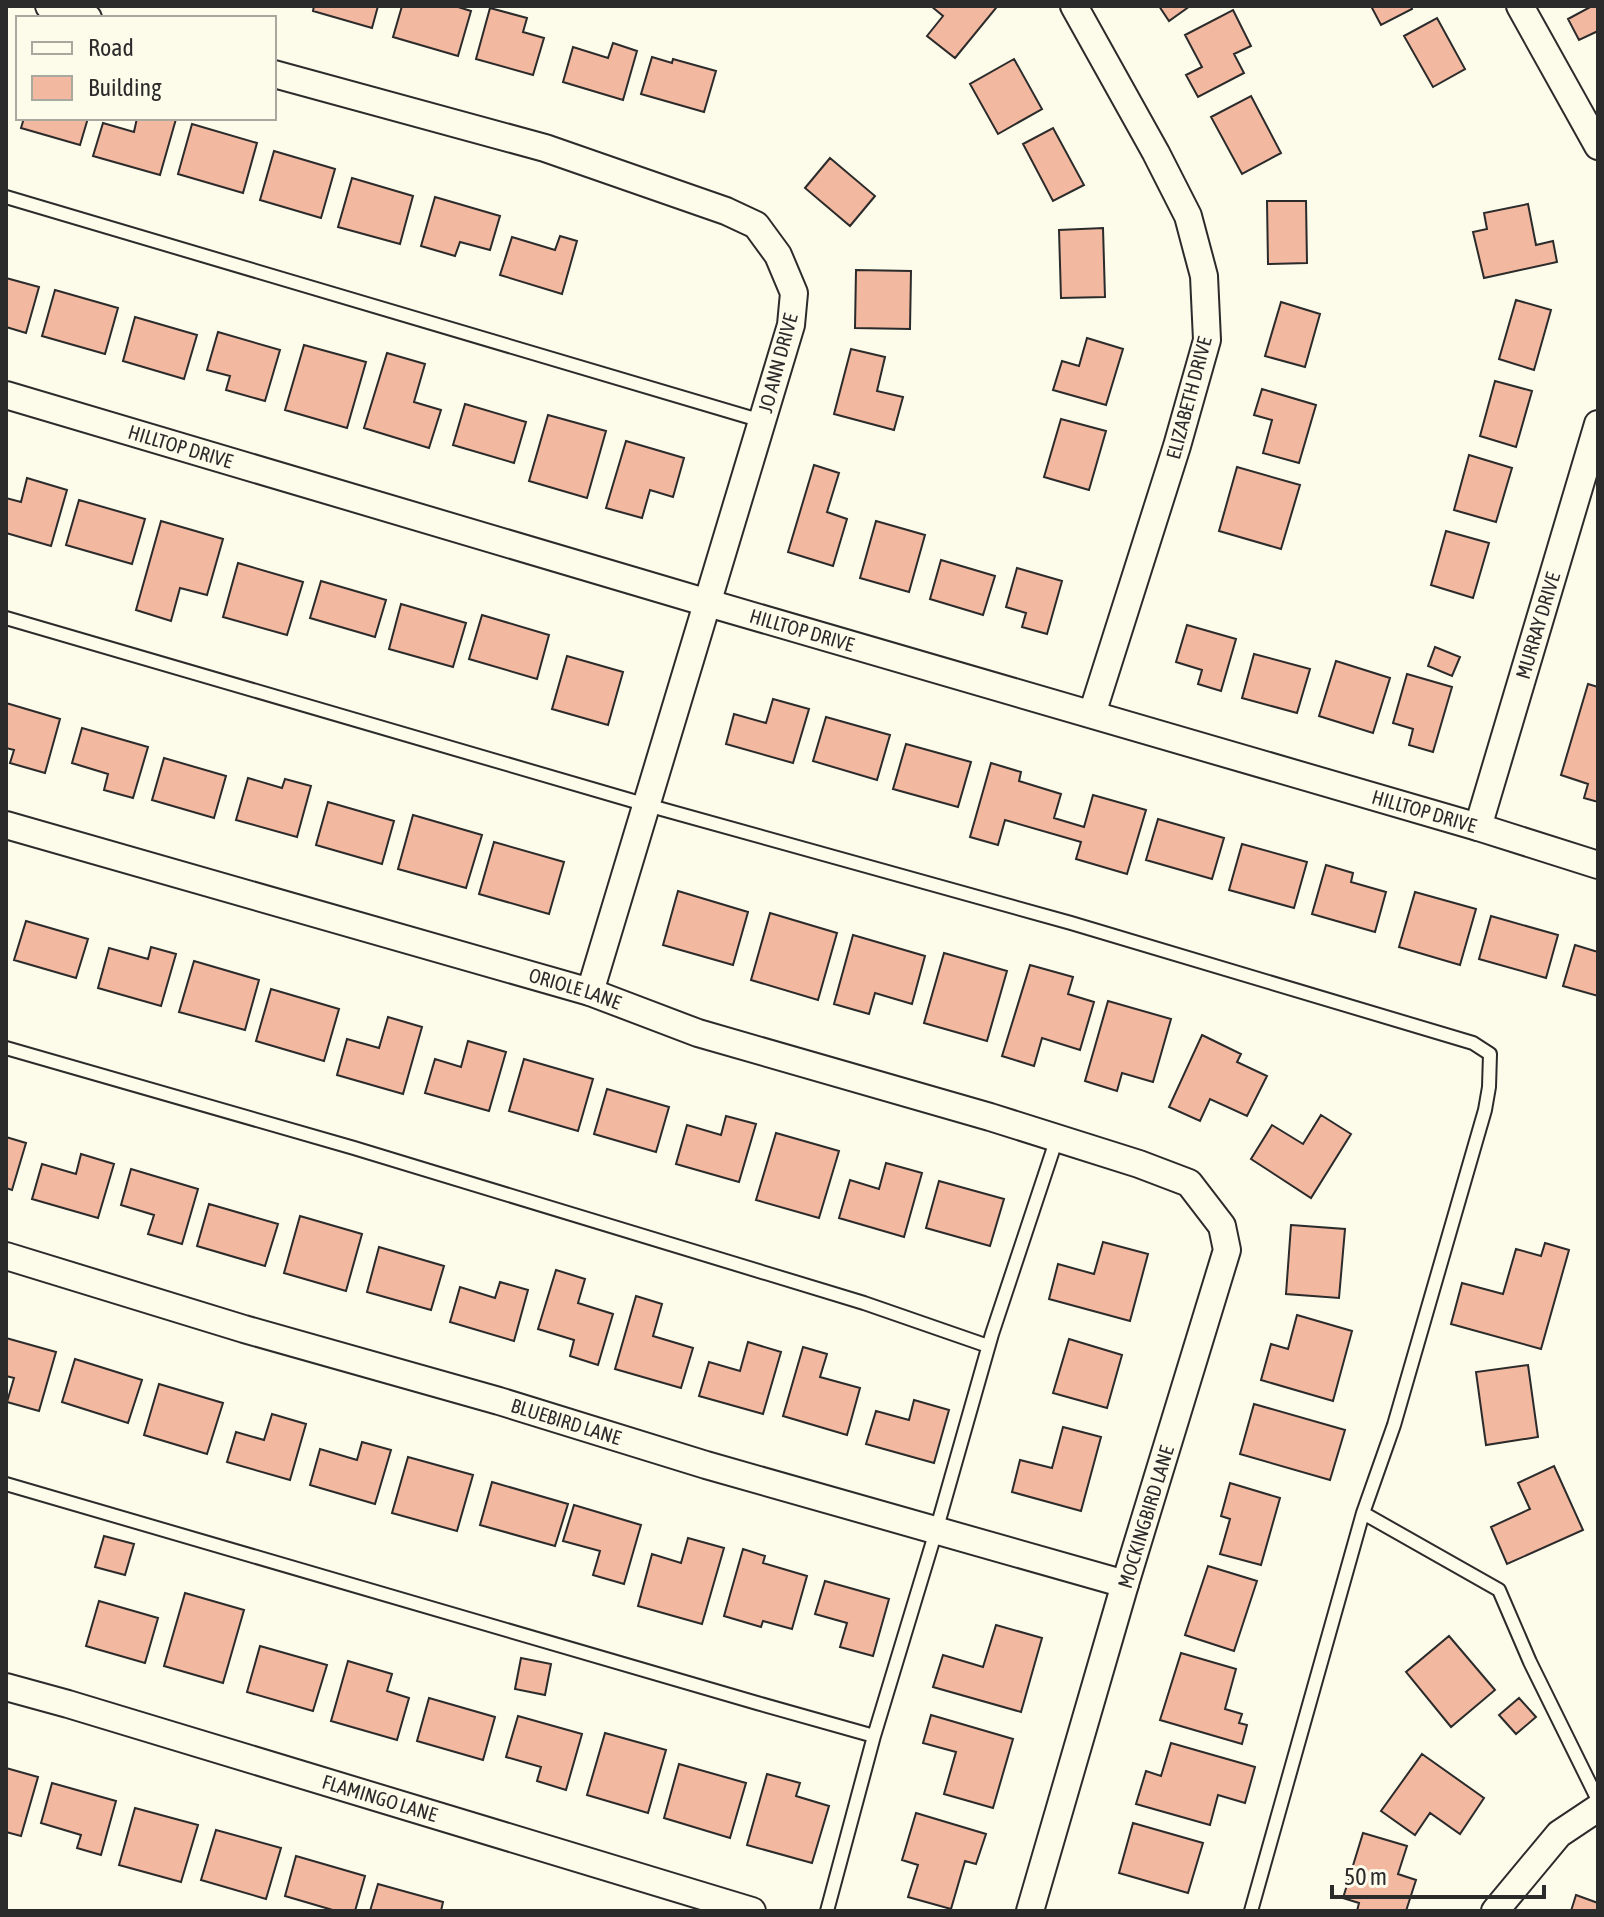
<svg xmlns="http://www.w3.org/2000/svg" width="1604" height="1917" font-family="'Asap Condensed',sans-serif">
<rect width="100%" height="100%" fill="#fdfbea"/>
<path fill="#f2b8a0" stroke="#2b2b2b" stroke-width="2" d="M 314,6 L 378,6 L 372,28 L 313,11 Z
M 402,6 L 455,6 L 471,11 L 458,56 L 393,37 Z
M 931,6 L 993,6 L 996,8 L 955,58 L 927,36 L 943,16 Z
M 1159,6 L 1190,6 L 1169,21 Z
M 1371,6 L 1411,6 L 1412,9 L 1381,25 Z
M 1592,6 L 1598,6 L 1598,31 L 1579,40 L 1568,19 Z
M 490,8 L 527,18 L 523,32 L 544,38 L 533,75 L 476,59 Z
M 1233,10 L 1251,46 L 1234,54 L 1244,73 L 1198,97 L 1186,75 L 1202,67 L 1185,35 Z
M 1437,18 L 1465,69 L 1433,87 L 1404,36 Z
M 613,43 L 637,51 L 623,100 L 563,82 L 573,47 L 608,58 Z
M 652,57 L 672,63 L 673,59 L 716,71 L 704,112 L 641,94 Z
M 1014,59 L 1042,109 L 998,134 L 970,84 Z
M 1251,96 L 1281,153 L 1242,174 L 1211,117 Z
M 24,118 L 88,118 L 80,145 L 21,128 Z
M 137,118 L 176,119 L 160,175 L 93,156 L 103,123 L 134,132 Z
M 192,124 L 257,143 L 243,193 L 178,174 Z
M 1053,128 L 1084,185 L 1053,201 L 1023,144 Z
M 274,151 L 335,169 L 321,218 L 260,200 Z
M 830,158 L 875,196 L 850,226 L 805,188 Z
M 352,178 L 413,196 L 400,244 L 338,227 Z
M 435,197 L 500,216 L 490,250 L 460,242 L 455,256 L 421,246 Z
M 1267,201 L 1306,201 L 1307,263 L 1268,264 Z
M 1528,204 L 1536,245 L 1553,241 L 1557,262 L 1484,278 L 1473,232 L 1487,229 L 1484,213 Z
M 1103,228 L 1105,297 L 1061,298 L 1059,230 Z
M 560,236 L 577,241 L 562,294 L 500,275 L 512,237 L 555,250 Z
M 856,270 L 911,271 L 910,329 L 855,328 Z
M 6,278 L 39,287 L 26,333 L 6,327 Z
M 55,290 L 118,308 L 105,354 L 42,336 Z
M 1516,300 L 1551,310 L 1534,370 L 1499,359 Z
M 1281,302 L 1320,314 L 1305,367 L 1265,356 Z
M 135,317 L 197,335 L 184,379 L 123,361 Z
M 218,332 L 280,350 L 265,401 L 226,390 L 230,376 L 207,370 Z
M 1087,338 L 1123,349 L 1106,405 L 1053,390 L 1062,361 L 1079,366 Z
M 304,345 L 366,362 L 347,428 L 285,410 Z
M 851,349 L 885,357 L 877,391 L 903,397 L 894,430 L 834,414 Z
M 387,353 L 425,364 L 414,402 L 441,410 L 429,448 L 364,428 Z
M 1495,381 L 1532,391 L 1516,447 L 1480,436 Z
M 1262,389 L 1316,405 L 1299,463 L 1263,453 L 1272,420 L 1254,415 Z
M 465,404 L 526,422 L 514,463 L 453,445 Z
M 548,415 L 606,431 L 587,498 L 529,481 Z
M 1061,419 L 1106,431 L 1089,490 L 1044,477 Z
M 626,441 L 684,458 L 673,497 L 650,490 L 642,518 L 606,508 Z
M 1469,455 L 1512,468 L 1496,522 L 1454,510 Z
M 814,465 L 839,473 L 827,512 L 847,519 L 833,566 L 788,552 Z
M 1237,467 L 1300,485 L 1281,549 L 1219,531 Z
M 27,478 L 67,490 L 51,546 L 6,533 L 6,498 L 21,502 Z
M 79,500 L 145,519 L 132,564 L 66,545 Z
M 161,521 L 223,539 L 207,595 L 180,588 L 171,621 L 136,610 Z
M 876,521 L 925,535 L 909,592 L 860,578 Z
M 1446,531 L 1489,543 L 1473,598 L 1431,585 Z
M 941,560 L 995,576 L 983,615 L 930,599 Z
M 238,563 L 303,582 L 287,635 L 223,617 Z
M 1017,568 L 1062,581 L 1047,634 L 1022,627 L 1026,613 L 1006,607 Z
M 321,581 L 386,600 L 375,637 L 310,618 Z
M 401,604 L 466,623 L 453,667 L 389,649 Z
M 482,615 L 549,635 L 537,679 L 469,659 Z
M 1187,625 L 1236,639 L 1221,691 L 1198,684 L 1202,670 L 1176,662 Z
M 1435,647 L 1460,657 L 1452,676 L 1428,666 Z
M 1254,654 L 1310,669 L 1297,713 L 1242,698 Z
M 567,656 L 623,672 L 608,725 L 552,709 Z
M 1336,661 L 1390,678 L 1373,733 L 1319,716 Z
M 1407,674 L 1452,687 L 1433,752 L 1409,745 L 1413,729 L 1393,723 Z
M 1588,684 L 1598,687 L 1598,802 L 1584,798 L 1588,784 L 1561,775 Z
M 773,699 L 809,709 L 793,763 L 726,744 L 734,714 L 766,723 Z
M 6,703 L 60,719 L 45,773 L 10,763 L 14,750 L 6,748 Z
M 826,717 L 890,735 L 877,780 L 813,761 Z
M 82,728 L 148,747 L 133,798 L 104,790 L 108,774 L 72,763 Z
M 906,744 L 971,762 L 958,807 L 893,789 Z
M 164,758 L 226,776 L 214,818 L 152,800 Z
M 991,763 L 1021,772 L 1019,781 L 1061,794 L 1054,818 L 1084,827 L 1093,795 L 1146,810 L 1127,874 L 1076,859 L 1081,842 L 1005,820 L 998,845 L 970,837 Z
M 248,778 L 282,788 L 285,779 L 311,786 L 297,837 L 236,820 Z
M 328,802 L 394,821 L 382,864 L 316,845 Z
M 413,815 L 482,835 L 466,888 L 398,869 Z
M 1158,819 L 1224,838 L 1212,879 L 1146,860 Z
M 494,842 L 564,862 L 549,914 L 479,894 Z
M 1242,844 L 1307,862 L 1294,908 L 1229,890 Z
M 1326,865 L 1353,873 L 1351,882 L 1386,892 L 1375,932 L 1312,914 Z
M 678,891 L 748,912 L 733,965 L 663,945 Z
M 1415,892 L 1476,909 L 1460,965 L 1399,947 Z
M 770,913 L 837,933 L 818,1000 L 751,980 Z
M 1491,916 L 1558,935 L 1546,978 L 1479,959 Z
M 26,921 L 88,939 L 76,978 L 14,960 Z
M 853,935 L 925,956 L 912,1004 L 875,993 L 869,1014 L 834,1004 Z
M 1575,945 L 1598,952 L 1598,996 L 1563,986 Z
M 151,947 L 176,954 L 161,1006 L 98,988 L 109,948 L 148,959 Z
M 944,953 L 1007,971 L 987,1041 L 924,1023 Z
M 194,961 L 259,980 L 245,1030 L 179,1012 Z
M 1030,965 L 1073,977 L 1068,994 L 1094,1002 L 1080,1050 L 1042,1038 L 1034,1066 L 1002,1056 Z
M 271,989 L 339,1009 L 324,1061 L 256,1041 Z
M 1108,1001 L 1171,1019 L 1153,1082 L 1122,1073 L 1117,1091 L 1085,1081 Z
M 388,1017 L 422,1027 L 403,1094 L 337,1075 L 347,1039 L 379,1048 Z
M 1202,1035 L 1241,1054 L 1237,1062 L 1267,1076 L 1247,1116 L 1210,1099 L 1200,1121 L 1169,1107 Z
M 468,1041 L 506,1052 L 489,1111 L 425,1093 L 435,1059 L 461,1067 Z
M 524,1059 L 593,1079 L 578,1131 L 509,1111 Z
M 607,1089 L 669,1107 L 656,1152 L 594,1134 Z
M 1321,1115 L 1351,1134 L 1311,1198 L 1251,1159 L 1272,1125 L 1303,1144 Z
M 726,1116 L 756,1124 L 739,1182 L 676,1164 L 687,1125 L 721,1135 Z
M 776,1133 L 839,1151 L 819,1218 L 756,1200 Z
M 6,1137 L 26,1143 L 12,1190 L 6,1188 Z
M 81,1154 L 114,1164 L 98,1218 L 32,1199 L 42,1164 L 76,1174 Z
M 886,1163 L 922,1173 L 904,1237 L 839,1218 L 850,1180 L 879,1189 Z
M 131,1169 L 198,1189 L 182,1244 L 148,1234 L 154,1215 L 121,1205 Z
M 939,1181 L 1004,1199 L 990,1246 L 926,1228 Z
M 209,1204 L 278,1224 L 265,1266 L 197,1246 Z
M 300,1216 L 362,1234 L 346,1291 L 284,1273 Z
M 1291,1225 L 1345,1229 L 1339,1298 L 1286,1294 Z
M 1103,1242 L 1148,1254 L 1130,1321 L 1049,1299 L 1058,1264 L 1094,1274 Z
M 1545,1243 L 1569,1250 L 1541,1349 L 1451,1324 L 1462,1283 L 1503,1294 L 1516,1249 L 1541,1256 Z
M 379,1247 L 444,1266 L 431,1310 L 367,1292 Z
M 556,1270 L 585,1279 L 578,1303 L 613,1314 L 598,1365 L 570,1356 L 574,1340 L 538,1329 Z
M 500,1282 L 528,1290 L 514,1341 L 450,1322 L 460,1287 L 495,1298 Z
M 636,1296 L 662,1304 L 653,1336 L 693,1348 L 681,1388 L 615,1369 Z
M 1297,1315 L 1352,1331 L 1333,1401 L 1261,1380 L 1271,1344 L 1288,1349 Z
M 6,1338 L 56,1352 L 39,1411 L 7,1402 L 14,1378 L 6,1376 Z
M 1069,1339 L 1122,1355 L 1107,1408 L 1053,1393 Z
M 748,1342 L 781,1352 L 763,1414 L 699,1396 L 709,1362 L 740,1371 Z
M 803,1347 L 827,1354 L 820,1377 L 860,1388 L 847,1435 L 783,1416 Z
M 75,1359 L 142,1380 L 128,1423 L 62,1402 Z
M 1528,1365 L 1538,1437 L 1486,1445 L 1476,1372 Z
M 159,1384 L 223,1403 L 207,1454 L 144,1435 Z
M 914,1400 L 949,1410 L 934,1463 L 866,1444 L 876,1411 L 909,1420 Z
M 1254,1404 L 1345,1430 L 1330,1480 L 1240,1454 Z
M 272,1414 L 306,1424 L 290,1480 L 227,1462 L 236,1432 L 264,1440 Z
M 1063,1427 L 1101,1437 L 1081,1511 L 1012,1492 L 1020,1460 L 1052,1468 Z
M 362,1442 L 391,1450 L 375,1504 L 310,1485 L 320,1449 L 357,1460 Z
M 408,1457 L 473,1475 L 457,1531 L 392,1513 Z
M 1554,1466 L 1583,1530 L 1507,1564 L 1491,1527 L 1530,1509 L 1518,1483 Z
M 492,1482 L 568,1504 L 555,1546 L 480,1525 Z
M 1230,1483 L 1280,1498 L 1261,1565 L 1220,1554 L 1230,1519 L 1221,1516 Z
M 574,1505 L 641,1525 L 624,1584 L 593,1575 L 600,1551 L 563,1541 Z
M 104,1536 L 134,1544 L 125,1575 L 95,1567 Z
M 688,1538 L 724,1548 L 702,1624 L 638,1606 L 652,1554 L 681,1563 Z
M 743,1549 L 765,1556 L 763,1563 L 807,1576 L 792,1629 L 763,1621 L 761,1627 L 724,1616 Z
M 1208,1566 L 1257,1581 L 1234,1651 L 1185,1635 Z
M 825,1581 L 889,1599 L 873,1656 L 840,1647 L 847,1623 L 815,1614 Z
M 185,1593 L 244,1610 L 223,1683 L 164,1666 Z
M 99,1601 L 158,1618 L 145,1663 L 86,1646 Z
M 996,1625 L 1042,1638 L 1021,1712 L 933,1687 L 943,1655 L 983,1667 Z
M 1449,1636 L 1495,1690 L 1451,1727 L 1406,1672 Z
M 260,1646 L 327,1665 L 313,1711 L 247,1692 Z
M 1181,1653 L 1236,1669 L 1225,1709 L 1242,1714 L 1239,1723 L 1247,1725 L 1242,1744 L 1160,1720 Z
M 521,1658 L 551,1664 L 545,1695 L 515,1689 Z
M 348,1661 L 392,1674 L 387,1691 L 409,1698 L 397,1740 L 331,1721 Z
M 429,1698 L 495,1717 L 483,1760 L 417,1741 Z
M 1519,1698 L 1536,1717 L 1516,1734 L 1499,1715 Z
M 931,1715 L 1013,1739 L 993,1808 L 944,1794 L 956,1752 L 923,1743 Z
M 518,1716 L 582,1734 L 566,1790 L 537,1781 L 541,1767 L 506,1757 Z
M 605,1733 L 666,1750 L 648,1813 L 587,1795 Z
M 1171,1743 L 1255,1767 L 1245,1803 L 1218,1795 L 1210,1825 L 1136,1804 L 1146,1771 L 1161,1776 Z
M 1422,1754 L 1484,1798 L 1460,1834 L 1430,1813 L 1415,1835 L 1381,1811 Z
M 679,1764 L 746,1783 L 730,1838 L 664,1818 Z
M 6,1768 L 38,1777 L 21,1836 L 6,1832 Z
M 767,1774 L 800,1783 L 796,1796 L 829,1806 L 812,1863 L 747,1845 Z
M 52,1783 L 116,1801 L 101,1855 L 77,1848 L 81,1835 L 41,1823 Z
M 135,1808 L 198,1825 L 181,1882 L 119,1865 Z
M 916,1813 L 986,1834 L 976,1864 L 965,1861 L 951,1909 L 908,1897 L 918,1865 L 902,1860 Z
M 1133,1823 L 1203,1843 L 1188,1893 L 1119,1873 Z
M 216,1830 L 281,1848 L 266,1899 L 201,1880 Z
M 1363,1833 L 1407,1846 L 1398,1874 L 1416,1880 L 1406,1911 L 1357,1911 L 1359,1903 L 1343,1898 Z
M 296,1856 L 365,1876 L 355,1911 L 336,1911 L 285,1896 Z
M 378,1884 L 443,1902 L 441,1911 L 370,1911 Z
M 1576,1895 L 1598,1903 L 1598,1911 L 1571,1911 Z"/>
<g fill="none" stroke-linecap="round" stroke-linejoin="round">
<g stroke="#2b2b2b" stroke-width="16">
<path id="lane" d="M 6,197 L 762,421
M 6,618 L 647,805 L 1071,923 L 1473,1043 L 1490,1054 L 1489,1087 L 1485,1110 L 1394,1425 L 1363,1513
M 6,1048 L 354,1148 L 864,1303 L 988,1346
M 6,1484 L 757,1703 L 874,1736
M 827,1911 L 874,1736 L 936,1531 L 992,1334 L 1057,1138
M 1251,1911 L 1363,1513 L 1499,1590 L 1530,1662 L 1598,1800"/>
</g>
<g stroke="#2b2b2b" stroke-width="30">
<g id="street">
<path d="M 49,6 L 88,18"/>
<path d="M 1074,6 L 1156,153 L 1188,216 L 1204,276 L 1207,340 L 1177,446 L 1092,714"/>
<path d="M 1520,6 L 1598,146"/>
<path d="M 274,74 L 545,148 L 726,211 L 756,225 L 778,255 L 794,293 L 791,325 L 590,992"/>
<path id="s1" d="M 6,395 L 708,603 L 1478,827 L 1598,865"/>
<path id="s2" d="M 6,825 L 590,992 L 698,1033 L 990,1117 L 1139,1164 L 1189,1183 L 1222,1226 L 1227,1250 L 1125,1584 L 1030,1911"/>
<path id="s3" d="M 1478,827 L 1598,424"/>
<path id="s4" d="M 6,1256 L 244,1329 L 499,1401 L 706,1465 L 1125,1584"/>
<path id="s5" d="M 6,1687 L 68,1704 L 752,1911"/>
<path d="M 1495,1911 L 1559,1834 L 1598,1808"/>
</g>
</g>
<use href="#lane" stroke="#fdfbea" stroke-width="12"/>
<use href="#street" stroke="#fdfbea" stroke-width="26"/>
</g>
<g text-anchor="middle" stroke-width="6" stroke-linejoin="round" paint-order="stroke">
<g font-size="20" fill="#2b2b2b" stroke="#fdfbea">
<text transform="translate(778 363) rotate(-75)" y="7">JO ANN DRIVE</text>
<text transform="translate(1189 398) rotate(-75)" y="7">ELIZABETH DRIVE</text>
<text dy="7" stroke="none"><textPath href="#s1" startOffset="182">HILLTOP DRIVE</textPath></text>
<text dy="7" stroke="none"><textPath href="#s3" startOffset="210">MURRAY DRIVE</textPath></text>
<text dy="7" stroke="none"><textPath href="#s1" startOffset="830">HILLTOP DRIVE</textPath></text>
<text dy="7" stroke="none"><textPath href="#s1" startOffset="1478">HILLTOP DRIVE</textPath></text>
<text dy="7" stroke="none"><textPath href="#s2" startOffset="592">ORIOLE LANE</textPath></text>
<text dy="7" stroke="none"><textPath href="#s4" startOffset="584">BLUEBIRD LANE</textPath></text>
<text transform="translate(1146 1517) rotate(-73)" y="7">MOCKINGBIRD LANE</text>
<text dy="7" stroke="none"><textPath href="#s5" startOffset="390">FLAMINGO LANE</textPath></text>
</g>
</g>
<rect width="1604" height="1917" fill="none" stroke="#2b2b2b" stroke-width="16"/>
<rect x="16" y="16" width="260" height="104" fill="#fdfbea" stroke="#a9a89e" stroke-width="2"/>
<rect x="32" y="42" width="40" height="12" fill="#fdfbea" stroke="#a9a89e" stroke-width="2"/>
<text x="88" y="56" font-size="24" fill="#2b2b2b">Road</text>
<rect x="32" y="76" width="40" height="24" fill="#f2b8a0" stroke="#a9a89e" stroke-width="2"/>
<text x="88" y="96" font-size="24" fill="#2b2b2b">Building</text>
<path d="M1332 1885v12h212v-12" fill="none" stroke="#2b2b2b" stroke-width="4"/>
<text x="1344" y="1885" font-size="24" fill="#2b2b2b" stroke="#fdfbea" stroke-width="6" paint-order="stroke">50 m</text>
</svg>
